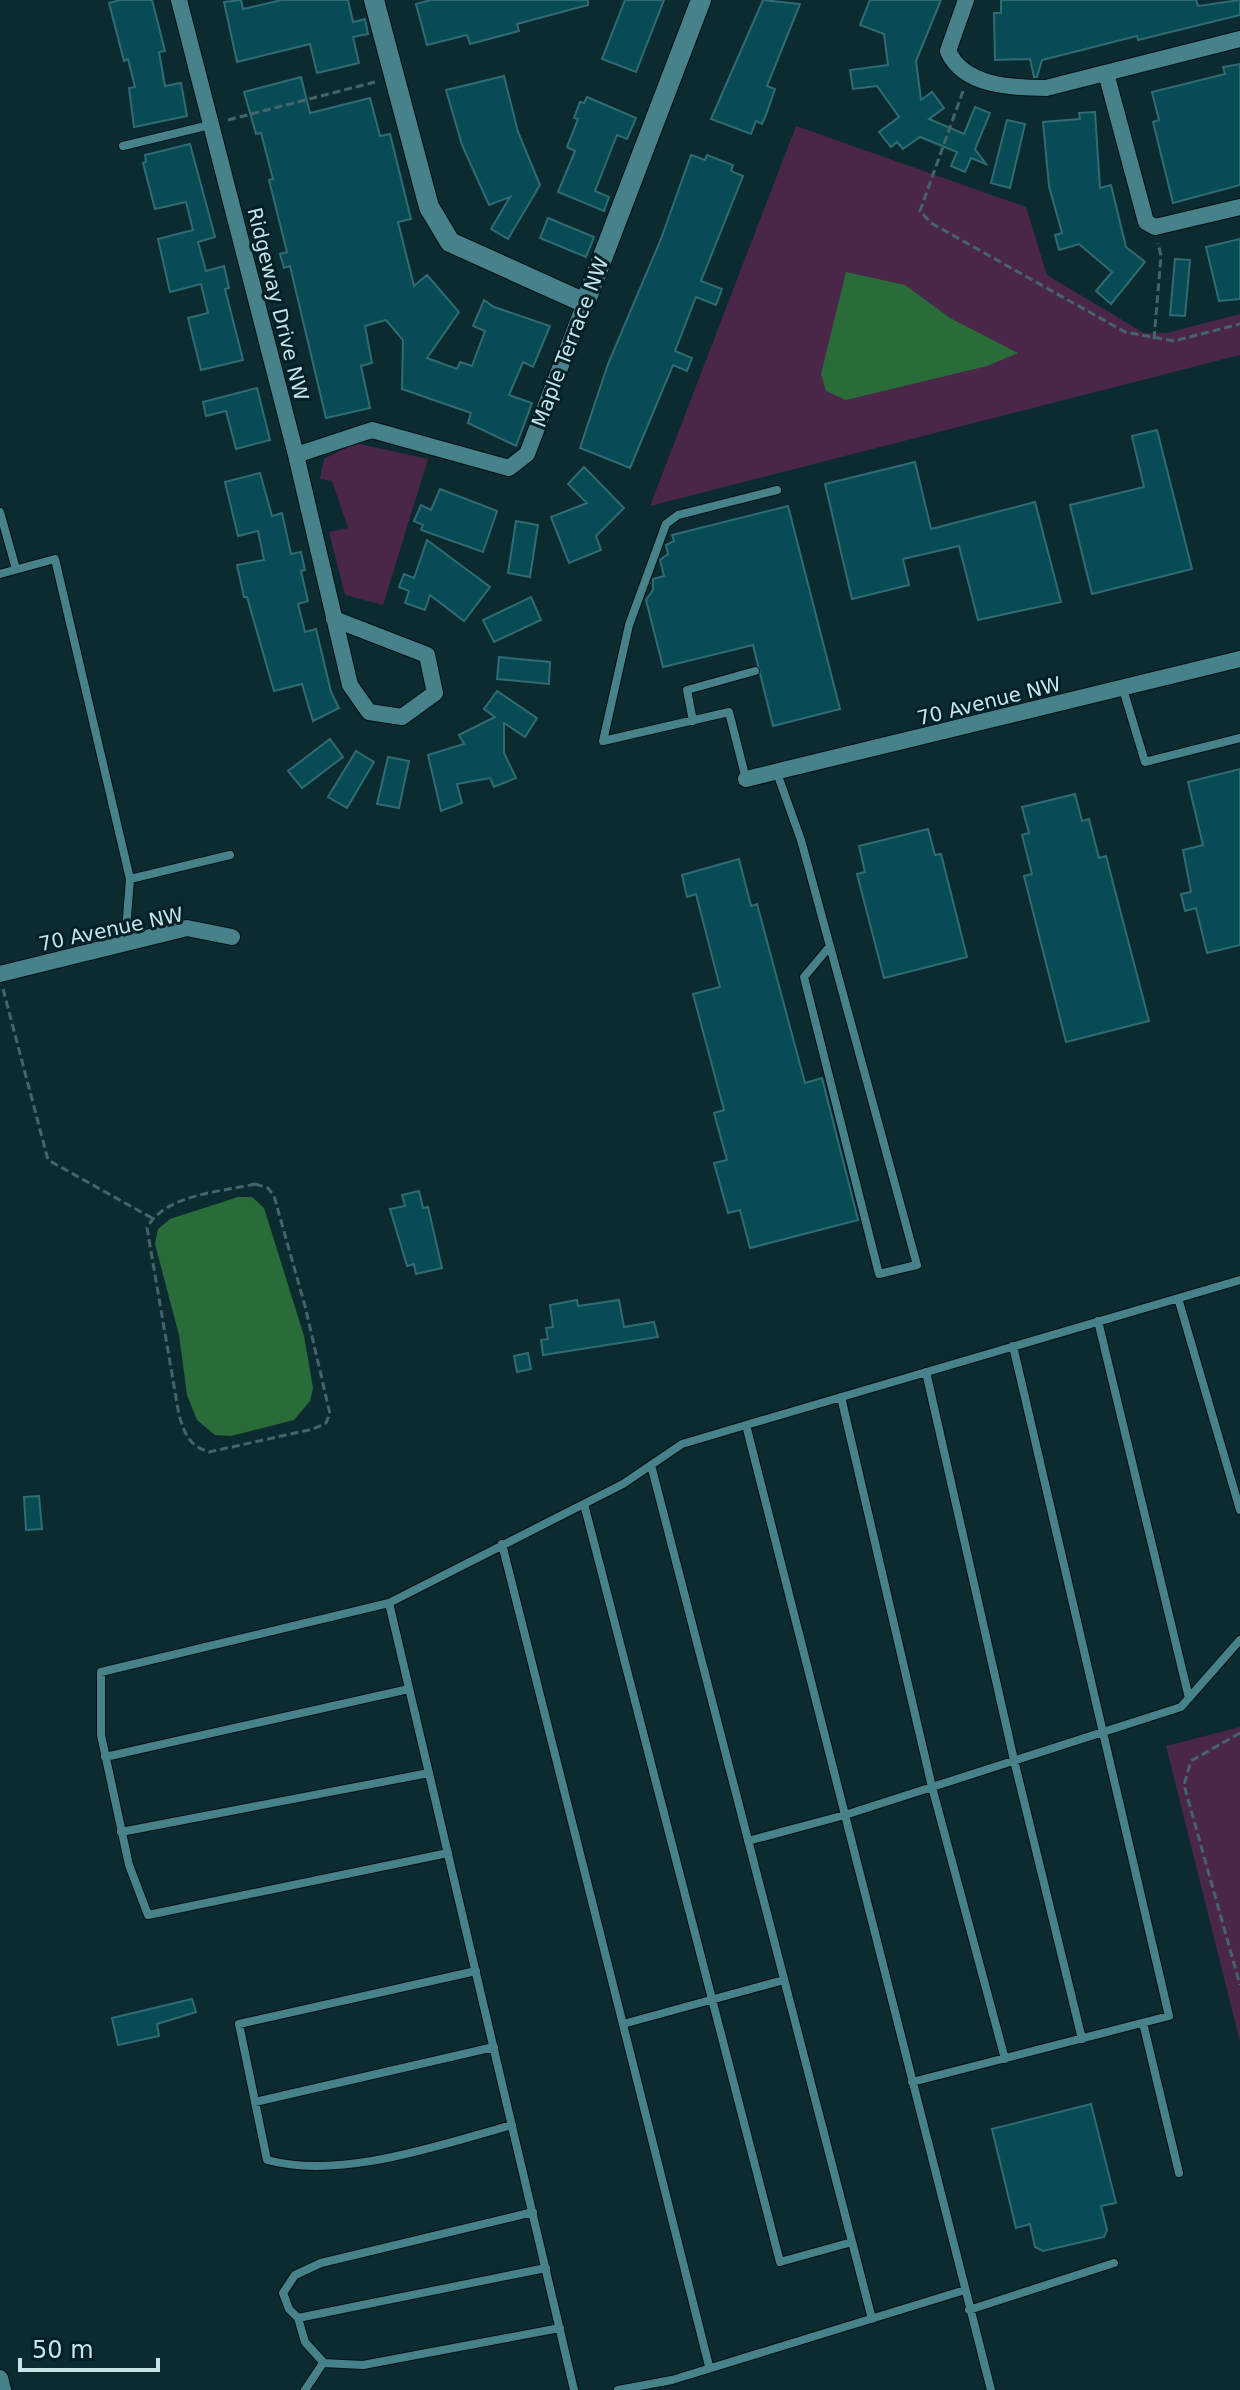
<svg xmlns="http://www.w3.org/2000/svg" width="1240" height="2390" font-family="'DejaVu Sans',sans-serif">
<rect width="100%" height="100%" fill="#0b2b30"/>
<path fill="#4a2748" d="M 796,126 L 1026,207 L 1047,275 L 1144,333 L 1167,333 L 1240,314 L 1240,355 L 650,506 Z
M 355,443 L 428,459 L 383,605 L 345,595 L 329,532 L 348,528 L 332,481 L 320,479 L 324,459 Z
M 1240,1727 L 1240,2042 L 1166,1746 Z"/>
<path fill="#296c3a" d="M 846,272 L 905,285 L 950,318 L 1018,353 L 987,366 L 846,400 L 826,391 L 821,374 Z
M 238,1197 L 252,1197 L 264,1208 L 304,1336 L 313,1388 L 310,1401 L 294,1420 L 231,1436 L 215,1435 L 197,1420 L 187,1395 L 179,1335 L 155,1244 L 158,1229 L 170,1219 Z"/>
<path fill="#074c55" stroke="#306b74" stroke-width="2" d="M 120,0 L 152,0 L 165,51 L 159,52 L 165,86 L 181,83 L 187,116 L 134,127 L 129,88 L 135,87 L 128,59 L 124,61 L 109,3 Z
M 241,0 L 243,9 L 282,0 L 348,0 L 353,22 L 365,19 L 368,34 L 353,37 L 359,63 L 317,73 L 310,44 L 237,62 L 224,2 Z
M 431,0 L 588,0 L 588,5 L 517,24 L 519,31 L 470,44 L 467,35 L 427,45 L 416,4 Z
M 625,0 L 664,0 L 636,72 L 602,59 Z
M 763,0 L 800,4 L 767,86 L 775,89 L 766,115 L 762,124 L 756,121 L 751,134 L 711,119 Z
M 870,0 L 941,0 L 916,61 L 921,100 L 932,92 L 944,108 L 929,119 L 964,134 L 975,107 L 990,113 L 975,149 L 986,164 L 971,158 L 965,172 L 951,166 L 957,152 L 920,137 L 903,149 L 897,142 L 891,147 L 879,132 L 899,117 L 877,86 L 853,89 L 850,70 L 888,65 L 884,34 L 860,25 Z
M 1001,0 L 1196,0 L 1198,6 L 1240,0 L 1240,15 L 1138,40 L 1137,36 L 1042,60 L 1037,77 L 1034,77 L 1030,59 L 995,60 L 994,13 L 1001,13 Z
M 1240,64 L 1240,185 L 1173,203 L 1153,122 L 1159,120 L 1152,92 L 1225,74 L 1223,67 Z
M 504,76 L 518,132 L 540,185 L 508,239 L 491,229 L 510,197 L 489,205 L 462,145 L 446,90 Z
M 301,77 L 310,113 L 370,98 L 380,136 L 390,134 L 411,219 L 398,222 L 414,286 L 427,275 L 459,312 L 427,358 L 457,369 L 460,362 L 472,366 L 485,331 L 473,326 L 484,300 L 494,307 L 550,326 L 533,367 L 523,362 L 509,395 L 532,403 L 516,446 L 468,423 L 471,413 L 402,389 L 403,340 L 386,320 L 365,326 L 372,363 L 361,366 L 370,408 L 326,418 L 290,266 L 284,268 L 280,254 L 287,252 L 269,180 L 273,179 L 261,133 L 256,134 L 244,92 Z
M 587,97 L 636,118 L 627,139 L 617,135 L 595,191 L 609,197 L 604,211 L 558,192 L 575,151 L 567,147 L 578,119 L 574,118 L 580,102 L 584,103 Z
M 1095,112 L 1100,188 L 1111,185 L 1126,247 L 1145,262 L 1111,304 L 1096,291 L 1112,272 L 1079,244 L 1059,250 L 1055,235 L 1062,233 L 1049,186 L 1043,122 L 1080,119 L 1079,113 Z
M 1007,120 L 1025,124 L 1010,188 L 991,183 Z
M 190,144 L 215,237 L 198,242 L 206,271 L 224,266 L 229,288 L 225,289 L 243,360 L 201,370 L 188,318 L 208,313 L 201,284 L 170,292 L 158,239 L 193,230 L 186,202 L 155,209 L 143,163 L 146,162 L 145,155 Z
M 691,155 L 705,160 L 707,155 L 733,165 L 731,171 L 743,176 L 701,281 L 722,289 L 716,305 L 696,297 L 675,351 L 692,358 L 687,371 L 673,365 L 630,468 L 580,448 L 608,364 L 661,239 Z
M 548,218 L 594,237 L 586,257 L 540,238 Z
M 1240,239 L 1240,299 L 1219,301 L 1206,247 Z
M 1175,259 L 1190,260 L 1185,316 L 1170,315 Z
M 257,388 L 270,440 L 236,449 L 226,411 L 206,416 L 203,402 Z
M 1157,430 L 1192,569 L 1092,594 L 1070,505 L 1144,487 L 1132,436 Z
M 915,462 L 931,529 L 1035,502 L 1061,602 L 978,620 L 959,546 L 903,559 L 909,585 L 852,599 L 825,484 Z
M 584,467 L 624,508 L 596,536 L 601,550 L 569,563 L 551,517 L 587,503 L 568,484 Z
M 260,473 L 272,516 L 282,513 L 291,554 L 301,552 L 305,570 L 301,571 L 308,601 L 298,604 L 305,632 L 316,629 L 331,692 L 339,708 L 313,721 L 302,684 L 274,691 L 247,597 L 244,597 L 237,565 L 264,560 L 258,531 L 238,536 L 225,482 Z
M 440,489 L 497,511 L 483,552 L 421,530 L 423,525 L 414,521 L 421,505 L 431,510 Z
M 788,506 L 840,709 L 773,726 L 753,645 L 663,667 L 646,600 L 653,590 L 653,579 L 664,576 L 660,560 L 668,554 L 666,545 L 674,541 L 672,535 Z
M 516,521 L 538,525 L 530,577 L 508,573 Z
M 427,540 L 490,587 L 464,621 L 430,595 L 425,610 L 405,603 L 409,591 L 399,587 L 404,574 L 414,578 Z
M 531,597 L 541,620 L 494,642 L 483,620 Z
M 499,657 L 550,662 L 549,684 L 497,679 Z
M 497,691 L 537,718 L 525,737 L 504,723 L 504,753 L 516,778 L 494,787 L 490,778 L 457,784 L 462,803 L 441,811 L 428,755 L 464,744 L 459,735 L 495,717 L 484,709 Z
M 330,739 L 343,757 L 302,788 L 288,771 Z
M 356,751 L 374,762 L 347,808 L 328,797 Z
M 388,757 L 409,761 L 399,808 L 377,804 Z
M 1240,769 L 1240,945 L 1207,953 L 1196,908 L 1185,911 L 1181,894 L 1191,892 L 1183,850 L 1203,845 L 1188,782 Z
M 1075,794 L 1082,821 L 1089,819 L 1099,858 L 1106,856 L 1149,1021 L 1066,1042 L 1024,876 L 1032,874 L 1022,835 L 1029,833 L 1022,807 Z
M 928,829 L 935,855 L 941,854 L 967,957 L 884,978 L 857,874 L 865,872 L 859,846 Z
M 739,859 L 751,906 L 757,904 L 805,1083 L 822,1078 L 858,1220 L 750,1248 L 740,1210 L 728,1213 L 714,1163 L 727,1160 L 714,1113 L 724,1110 L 693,994 L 720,987 L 696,894 L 687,897 L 682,875 Z
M 419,1191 L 423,1208 L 428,1207 L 442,1268 L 416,1274 L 414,1264 L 407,1266 L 390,1209 L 405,1206 L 402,1195 Z
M 577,1300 L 578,1306 L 619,1300 L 624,1327 L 654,1322 L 658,1337 L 543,1355 L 541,1340 L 548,1339 L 546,1328 L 553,1327 L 550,1305 Z
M 528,1353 L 531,1369 L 517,1372 L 514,1356 Z
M 39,1496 L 42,1529 L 26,1530 L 24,1497 Z
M 192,1999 L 196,2012 L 157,2024 L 159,2036 L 118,2045 L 112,2018 Z
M 1091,2104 L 1116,2203 L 1101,2206 L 1107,2230 L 1104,2237 L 1043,2251 L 1035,2247 L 1030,2224 L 1016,2228 L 992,2129 Z"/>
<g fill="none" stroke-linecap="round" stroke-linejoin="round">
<g stroke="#021215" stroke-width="10">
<path id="lane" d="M 123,146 L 210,125
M 0,512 L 16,569
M 0,574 L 55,559 L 130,879 L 125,943
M 1123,689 L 1145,762 L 1240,738
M 693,721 L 687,690 L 755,671
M 777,773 L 801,840 L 917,1265 L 879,1274 L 804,977 L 830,946
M 746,779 L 729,712 L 603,741 L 629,625 L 666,524 L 678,515 L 777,490
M 130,879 L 230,855
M 1178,1298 L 1240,1510
M 1098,1321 L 1189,1698
M 926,1372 L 1014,1760 L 1082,2039
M 841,1397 L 932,1787 L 1005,2059
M 651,1465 L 872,2319
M 584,1504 L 780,2262 L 852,2242
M 502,1544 L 709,2366
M 389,1603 L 101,1672 L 101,1735 L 129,1865 L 148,1915 L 448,1853
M 105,1757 L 409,1689
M 121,1832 L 429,1773
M 748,1841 L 845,1815 L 1181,1707 L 1240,1640
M 476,1971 L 239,2024 L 267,2160 C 341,2180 439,2145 512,2125
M 1143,2023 L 1179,2173
M 623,2024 L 784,1980
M 912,2082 L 1169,2016 L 1013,1346
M 255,2102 L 494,2047
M 533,2212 L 321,2263 L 295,2275 L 283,2293 L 289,2309 L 298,2318 L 546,2268
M 969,2310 L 1114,2263
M 298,2318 L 305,2342 L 324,2363
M 305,2390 L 323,2363 L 363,2365 L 560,2328
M 574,2390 L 389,1603 L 623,1484 L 682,1444 L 746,1425
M 618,2390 L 672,2380 L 965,2290
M 991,2390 L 746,1425 L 1240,1280"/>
</g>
<g stroke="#021215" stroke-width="18">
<path id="street" d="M 179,0 L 296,455 L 350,685 L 369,712 L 402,717 L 435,693 L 427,655 L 334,619
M 966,0 L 948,51 C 963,86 1012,88 1046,88 L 1240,39
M 1106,73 L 1146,222 L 1155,227 L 1240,207
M 296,455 L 372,430 L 509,468 L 527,454 L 585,303
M 746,779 L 1240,659
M 0,974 L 187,928 L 232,937
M 0,2378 L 3,2390"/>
</g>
<g stroke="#021215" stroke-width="22">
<path id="secondary" d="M 374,0 L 429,207 L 450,242 L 585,303 L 701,0"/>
</g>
<path stroke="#456469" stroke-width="3" stroke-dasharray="8 4" stroke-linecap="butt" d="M 963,91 L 920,211 L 931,223 L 1125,332 L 1174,341 L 1240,324
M 228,120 L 375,82
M 1154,339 L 1161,256 L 1158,243
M 3,989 L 48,1160 L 152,1218
M 255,1184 L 268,1188 L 274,1196 L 305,1306 L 330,1414 L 326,1423 L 313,1429 L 209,1452 C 188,1445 185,1434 179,1415 L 147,1228 C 165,1194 221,1192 255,1184 Z
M 1240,1733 L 1191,1761 L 1184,1785 L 1240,1985"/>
<use href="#lane" stroke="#47818a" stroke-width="8"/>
<use href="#street" stroke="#47818a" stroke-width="16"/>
<use href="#secondary" stroke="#47818a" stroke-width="20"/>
</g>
<g text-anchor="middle" stroke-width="6" stroke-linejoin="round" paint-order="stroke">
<g font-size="20" fill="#c7e4e9" stroke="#022126">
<text transform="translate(278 304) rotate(76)" y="7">Ridgeway Drive NW</text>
<text transform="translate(570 342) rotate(-69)" y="7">Maple Terrace NW</text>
<text transform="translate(989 701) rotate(-14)" y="7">70 Avenue NW</text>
<text transform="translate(111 929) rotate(-12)" y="7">70 Avenue NW</text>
</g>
</g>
<path d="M20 2358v12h138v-12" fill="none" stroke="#c7e4e9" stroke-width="4"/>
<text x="32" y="2358" font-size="24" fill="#c7e4e9" stroke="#022126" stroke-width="6" paint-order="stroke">50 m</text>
</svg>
